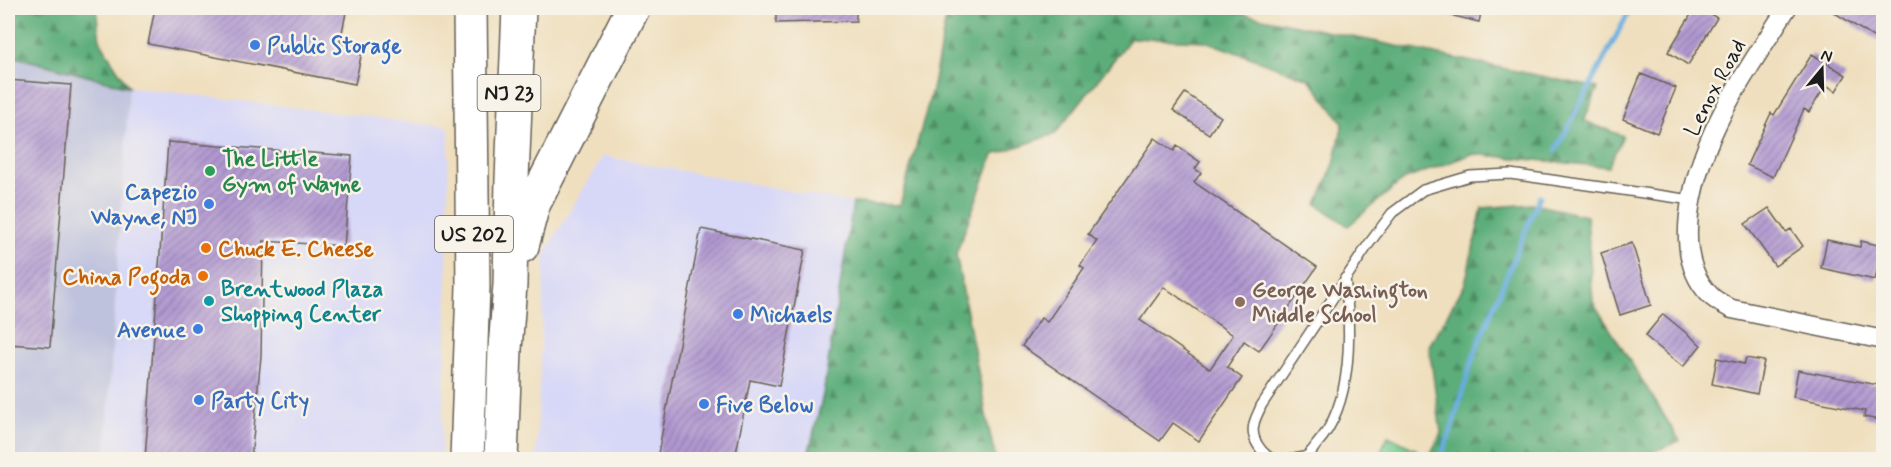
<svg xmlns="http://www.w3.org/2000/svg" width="1891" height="467" font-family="Mynerve,sans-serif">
<defs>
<pattern id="forest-firs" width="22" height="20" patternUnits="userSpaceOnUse" patternTransform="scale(1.5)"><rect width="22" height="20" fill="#5cad79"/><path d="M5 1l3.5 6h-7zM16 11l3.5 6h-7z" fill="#4b8c62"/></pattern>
<pattern id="building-hatch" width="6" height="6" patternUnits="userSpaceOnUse" patternTransform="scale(1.5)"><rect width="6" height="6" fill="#b198d1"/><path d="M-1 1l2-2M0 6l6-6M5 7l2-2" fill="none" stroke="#8f7ba9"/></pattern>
</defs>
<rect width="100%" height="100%" fill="#f7f3e8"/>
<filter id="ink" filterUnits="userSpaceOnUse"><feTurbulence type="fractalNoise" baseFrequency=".0167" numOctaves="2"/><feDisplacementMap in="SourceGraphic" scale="12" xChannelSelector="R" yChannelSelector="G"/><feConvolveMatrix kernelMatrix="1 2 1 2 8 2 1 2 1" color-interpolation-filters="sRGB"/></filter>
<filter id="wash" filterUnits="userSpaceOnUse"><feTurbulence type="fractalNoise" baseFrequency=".008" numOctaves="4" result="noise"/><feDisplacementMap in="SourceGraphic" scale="24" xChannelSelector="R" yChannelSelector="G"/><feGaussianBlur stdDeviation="1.35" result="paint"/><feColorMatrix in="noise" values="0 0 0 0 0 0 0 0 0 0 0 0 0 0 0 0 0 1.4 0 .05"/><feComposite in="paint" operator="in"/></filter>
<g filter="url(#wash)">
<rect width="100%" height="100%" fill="#efdfbe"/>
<path fill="#d7d7f8" d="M 129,87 L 449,127 L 446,341 L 441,459 L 105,460 Z
M 603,156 L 853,203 L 823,395 L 807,459 L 536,460 L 545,253 Z"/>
<path fill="#bfc2dd" d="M 8,55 L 129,87 L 105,459 L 8,459 Z"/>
<path fill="url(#forest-firs)" stroke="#3c644a" stroke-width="1.5" d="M 8,8 L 96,8 L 100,40 L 112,61 L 129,87 L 8,55 Z
M 948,8 L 1215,8 L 1598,88 L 1584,121 L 1623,136 L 1608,167 L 1472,154 L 1403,180 L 1348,226 L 1317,204 L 1334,164 L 1343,123 L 1309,79 L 1205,41 L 1131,38 L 1055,134 L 993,155 L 956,254 L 988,425 L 996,459 L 807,459 L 823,395 L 853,203 L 900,205 L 932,90 Z
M 1533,204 L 1587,216 L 1593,302 L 1680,441 L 1635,459 L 1428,459 L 1441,433 L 1429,346 L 1465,284 L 1482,208 Z"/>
<path fill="#71c98e" stroke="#467255" stroke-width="1.5" d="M 1388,436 L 1417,450 L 1413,459 L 1377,459 Z"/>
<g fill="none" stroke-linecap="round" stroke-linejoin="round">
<path stroke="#67adde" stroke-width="5" d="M 1556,150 L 1631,8
M 1439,460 L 1450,434 L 1474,354 L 1540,196"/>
</g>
<g id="blocks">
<path fill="url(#building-hatch)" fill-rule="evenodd" d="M 155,8 L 167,8 L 192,13 L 193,8 L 347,8 L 340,42 L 363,47 L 355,84 L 148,44 Z
M 776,8 L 856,8 L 856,21 L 776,23 Z
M 1441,8 L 1482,8 L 1479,22 L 1441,13 Z
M 1695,8 L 1701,8 L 1717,18 L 1688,65 L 1668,52 Z
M 1827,8 L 1871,8 L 1884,15 L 1884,44 Z
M 1812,54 L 1846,75 L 1836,91 L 1826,85 L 1809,112 L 1804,109 L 1773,177 L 1747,165 L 1771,113 L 1774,115 Z
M 1641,74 L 1676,88 L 1657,133 L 1623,119 Z
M 8,80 L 71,85 L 50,347 L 8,344 Z
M 1185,93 L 1221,117 L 1209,134 L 1173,110 Z
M 1155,138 L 1174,151 L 1177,146 L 1200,162 L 1195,169 L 1201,173 L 1194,182 L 1317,267 L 1259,351 L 1244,341 L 1227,367 L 1242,378 L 1199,441 L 1173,423 L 1160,441 L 1022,346 L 1041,318 L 1047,322 L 1084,268 L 1080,265 L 1097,241 L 1088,234 ZM 1164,287 L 1233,335 L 1210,369 L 1140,320 Z
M 168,142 L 352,156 L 344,246 L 263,241 L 261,356 L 251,459 L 145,459 Z
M 1769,208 L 1786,232 L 1791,229 L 1803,246 L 1775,266 L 1745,224 Z
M 701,229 L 805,250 L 779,386 L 750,380 L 735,459 L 657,459 Z
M 1827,240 L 1860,247 L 1861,241 L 1882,246 L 1875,280 L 1821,268 Z
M 1632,243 L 1651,305 L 1620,315 L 1601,253 Z
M 1663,314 L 1701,345 L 1683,367 L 1645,336 Z
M 1717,358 L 1744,364 L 1746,358 L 1764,361 L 1757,394 L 1712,384 Z
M 1798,370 L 1884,386 L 1884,421 L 1864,417 L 1865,411 L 1793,397 Z"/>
</g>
</g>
<g filter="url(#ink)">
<use href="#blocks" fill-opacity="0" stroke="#666055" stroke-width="1.5"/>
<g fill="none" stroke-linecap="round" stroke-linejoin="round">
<g stroke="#666055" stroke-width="12">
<path id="lane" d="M 1274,460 C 1262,454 1250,439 1254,424 C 1255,418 1259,412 1261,406 L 1368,245 L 1392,213 L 1423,190 L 1470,176 L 1510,174 L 1692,200
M 1290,460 C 1295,458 1304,458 1308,455 C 1311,452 1315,447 1317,444 C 1354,403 1351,330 1345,278"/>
</g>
<g stroke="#666055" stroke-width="21">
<path id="street" d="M 1787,8 C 1768,38 1747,69 1729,101 C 1701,150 1664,247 1709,294 C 1715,301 1724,305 1732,309 L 1884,340"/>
</g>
<g stroke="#666055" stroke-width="36">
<path id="highway" d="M 522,246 L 533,205 L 633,8
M 467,460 L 473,286 L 470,8
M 501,460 L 505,349 L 510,285 L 512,179 L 519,8"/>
</g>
<use href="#lane" stroke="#fff" stroke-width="9"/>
<use href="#street" stroke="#fff" stroke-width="18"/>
<use href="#highway" stroke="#fff" stroke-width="33"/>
</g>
</g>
<g fill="#3f7fe0" stroke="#f7f3e8" stroke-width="2">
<circle cx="255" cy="45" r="6"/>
<circle cx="209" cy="204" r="6"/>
<circle cx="738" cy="314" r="6"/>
<circle cx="198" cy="329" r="6"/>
<circle cx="199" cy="400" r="6"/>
<circle cx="704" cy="404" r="6"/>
</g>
<circle fill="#2e9e5b" stroke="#f7f3e8" stroke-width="2" cx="210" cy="171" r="6"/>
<g fill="#e8710a" stroke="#f7f3e8" stroke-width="2">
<circle cx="206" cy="248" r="6"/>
<circle cx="203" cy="276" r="6"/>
</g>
<circle fill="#0f9aa8" stroke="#f7f3e8" stroke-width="2" cx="209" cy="301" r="6"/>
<circle fill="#8d6e63" stroke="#f7f3e8" stroke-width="2" cx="1240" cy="302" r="6"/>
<g text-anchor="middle" stroke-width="5" stroke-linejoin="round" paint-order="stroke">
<g fill="#f7f3e8" stroke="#5e5c59" stroke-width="1.5">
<rect x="477.5" y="75" width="63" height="36" rx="4.5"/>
<rect x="435" y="216" width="78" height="36" rx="4.5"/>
</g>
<g font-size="21" font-weight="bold" fill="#1c1c1c">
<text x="509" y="100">NJ 23</text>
<text x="474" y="241">US 202</text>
</g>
<g font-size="22" font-weight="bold" fill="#366cbe" stroke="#f7f3e8" text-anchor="start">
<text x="267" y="53">Public Storage</text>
<text x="197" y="199" text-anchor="end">Capezio<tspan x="197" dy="25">Wayne, NJ</tspan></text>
<text x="750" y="322">Michaels</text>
<text x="186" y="337" text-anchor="end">Avenue</text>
<text x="211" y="408">Party City</text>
<text x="716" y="412">Five Below</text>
</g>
<g font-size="22" fill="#1c1c1c" stroke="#f7f3e8">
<text transform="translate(1714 87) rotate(-62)" y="8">Lenox Road</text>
</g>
<g font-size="22" font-weight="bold" fill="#27864d" stroke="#f7f3e8" text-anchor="start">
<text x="222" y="166">The Little<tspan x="222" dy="25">Gym of Wayne</tspan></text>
</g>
<g font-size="22" font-weight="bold" fill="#c56008" stroke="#f7f3e8" text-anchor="start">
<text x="218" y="256">Chuck E. Cheese</text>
<text x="191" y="284" text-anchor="end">China Pogoda</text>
</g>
<g font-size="22" font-weight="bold" fill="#0d838f" stroke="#f7f3e8" text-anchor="start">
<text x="221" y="296">Brentwood Plaza<tspan x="221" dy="25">Shopping Center</tspan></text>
</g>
<g font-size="22" font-weight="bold" fill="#785e54" stroke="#f7f3e8" text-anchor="start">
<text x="1252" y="297">George Washington<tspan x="1252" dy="25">Middle School</tspan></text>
</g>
</g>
<rect width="1891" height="467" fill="none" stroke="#f7f3e8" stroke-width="30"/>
<g transform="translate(1822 69) rotate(19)" stroke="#f7f3e8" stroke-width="4.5" paint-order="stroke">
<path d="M0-4.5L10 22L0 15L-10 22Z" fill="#1c1c1c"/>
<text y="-9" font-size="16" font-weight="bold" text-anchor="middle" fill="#1c1c1c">N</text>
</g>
</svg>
